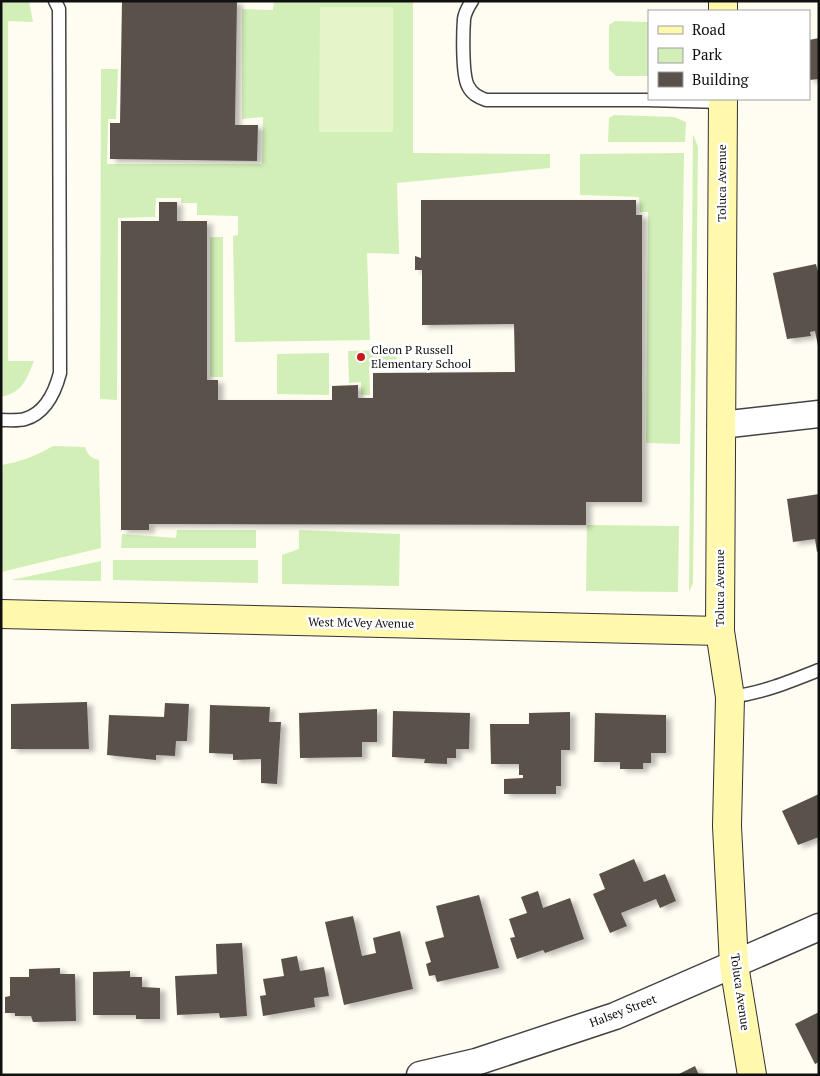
<svg xmlns="http://www.w3.org/2000/svg" width="820" height="1076" font-family="'PT Serif',serif">
<defs>
<filter id="shadow"><feDropShadow dx="5.5" dy="3" stdDeviation="2.5" flood-color="#0004"/></filter>
</defs>
<rect width="100%" height="100%" fill="#fffdf2"/>
<path fill="#d2efb7" d="M 1,1 L 29,1 L 33,22 L 8,21 L 8,361 L 34,361 C 26,380 23,392 1,397 Z
M 274,1 L 413,1 L 413,153 L 550,154 L 550,168 L 397,183 L 399,254 L 367,253 L 370,340 L 235,342 L 233,236 L 238,235 L 238,216 L 197,215 L 197,203 L 181,203 L 181,198 L 156,198 L 155,217 L 118,218 L 117,400 L 100,399 L 101,69 L 118,69 L 116,119 L 108,119 L 107,164 L 262,164 L 263,117 L 242,119 L 242,9 L 273,10 Z
M 615,21 L 649,22 L 649,76 L 616,76 L 609,69 L 609,25 Z
M 614,115 L 674,117 L 686,122 L 685,142 L 608,142 L 609,118 Z
M 693,134 L 698,147 L 693,583 L 689,592 Z
M 684,153 L 680,444 L 646,443 L 648,212 L 640,212 L 639,197 L 580,195 L 580,154 Z
M 210,237 L 223,237 L 223,377 L 210,377 Z
M 396,350 L 397,368 L 369,368 L 370,395 L 361,395 L 361,382 L 349,383 L 348,351 Z
M 329,353 L 329,395 L 277,394 L 277,354 Z
M 53,446 L 85,447 C 88,455 90,458 99,460 L 101,548 L 1,572 L 1,465 C 20,462 36,456 53,446 Z
M 587,525 L 679,526 L 678,592 L 586,591 Z
M 177,530 L 256,530 L 256,548 L 121,548 L 122,534 L 176,538 Z
M 299,530 L 400,534 L 399,586 L 282,584 L 282,555 L 299,549 Z
M 113,560 L 258,560 L 258,583 L 113,580 Z
M 101,561 L 101,581 L 11,580 Z"/>
<path fill="#e5f5ca" d="M 320,7 L 393,7 L 393,132 L 319,132 Z"/>
<path fill="#5a514b" filter="url(#shadow)" d="M 122,1 L 237,1 L 235,125 L 258,125 L 257,161 L 110,159 L 110,123 L 120,123 Z
M 819,38 L 819,79 L 809,80 L 809,40 Z
M 421,200 L 636,200 L 636,215 L 642,215 L 642,502 L 586,502 L 586,525 L 149,524 L 149,530 L 121,530 L 121,221 L 159,221 L 159,202 L 177,202 L 177,221 L 207,221 L 207,380 L 218,380 L 218,400 L 332,400 L 332,386 L 358,385 L 358,398 L 373,398 L 373,373 L 515,372 L 514,324 L 422,325 L 422,270 L 415,270 L 415,256 L 421,258 Z
M 816,264 L 819,276 L 818,346 L 815,331 L 810,332 L 811,336 L 787,339 L 773,273 Z
M 819,494 L 819,551 L 817,552 L 815,539 L 793,542 L 787,499 Z
M 87,702 L 89,749 L 11,749 L 11,704 Z
M 165,703 L 189,704 L 187,741 L 176,741 L 175,756 L 156,755 L 156,760 L 107,755 L 109,715 L 164,717 Z
M 210,705 L 270,707 L 269,722 L 281,722 L 277,784 L 261,783 L 261,759 L 233,760 L 233,754 L 209,753 Z
M 377,709 L 377,742 L 362,742 L 362,757 L 300,758 L 299,713 Z
M 393,711 L 470,713 L 469,749 L 456,749 L 456,758 L 447,758 L 447,764 L 424,763 L 425,759 L 392,757 Z
M 570,712 L 570,750 L 561,750 L 561,786 L 556,786 L 556,794 L 504,794 L 504,779 L 523,778 L 523,775 L 519,775 L 519,764 L 491,764 L 490,724 L 529,724 L 529,713 Z
M 595,713 L 666,715 L 666,753 L 651,753 L 651,763 L 643,763 L 643,769 L 620,769 L 620,762 L 594,762 Z
M 819,794 L 819,837 L 798,845 L 782,811 Z
M 634,859 L 644,882 L 665,874 L 676,901 L 660,908 L 656,899 L 621,913 L 627,926 L 610,933 L 593,894 L 605,889 L 599,874 Z
M 538,891 L 543,908 L 570,898 L 584,939 L 545,953 L 543,950 L 517,959 L 510,938 L 515,937 L 509,919 L 527,913 L 521,897 Z
M 479,895 L 499,968 L 437,982 L 435,975 L 429,976 L 426,964 L 431,962 L 425,942 L 444,937 L 436,906 Z
M 353,916 L 362,956 L 376,953 L 373,938 L 400,931 L 413,989 L 344,1005 L 325,922 Z
M 242,943 L 247,1016 L 220,1018 L 219,1013 L 177,1015 L 175,976 L 217,974 L 216,944 Z
M 297,956 L 300,971 L 324,967 L 329,996 L 314,998 L 315,1007 L 263,1016 L 260,996 L 266,995 L 263,979 L 284,976 L 281,959 Z
M 60,968 L 60,974 L 75,974 L 76,1021 L 33,1022 L 31,1016 L 15,1016 L 15,1013 L 5,1013 L 5,997 L 10,996 L 10,977 L 29,977 L 29,969 Z
M 130,971 L 130,977 L 142,977 L 142,987 L 160,988 L 160,1019 L 136,1019 L 136,1015 L 93,1015 L 93,972 Z
M 819,1012 L 819,1062 L 815,1064 L 795,1024 Z
M 695,1066 L 699,1075 L 677,1075 Z"/>
<g fill="none" stroke-linecap="round" stroke-linejoin="round">
<g stroke="#434343" stroke-width="15">
<path id="lane" d="M 472,1 C 468,7 465,12 464,19 C 463,33 462,75 468,86 C 472,94 478,97 486,100 L 646,100 L 723,102
M 1,420 C 9,420 18,421 25,419 C 46,413 55,392 60,373 L 59,9 L 55,1
M 730,697 C 762,693 789,682 819,670"/>
</g>
<g stroke="#434343" stroke-width="29">
<path id="street" d="M 721,425 L 819,414
M 420,1075 L 476,1062 L 615,1016 L 819,927"/>
</g>
<g stroke="#323232" stroke-width="30">
<path id="secondary" d="M 723,11 L 723,1
M 723,99 L 720,631 L 730,697 L 727,826 L 734,965 L 752,1075
M 1,614 L 720,631"/>
</g>
<use href="#lane" stroke="#fff" stroke-width="12"/>
<use href="#street" stroke="#fff" stroke-width="26"/>
<use href="#secondary" stroke="#fff8ad" stroke-width="28"/>
</g>
<circle fill="#cf181d" stroke="#fff" stroke-width="2" cx="361" cy="357" r="5"/>
<g text-anchor="middle" stroke-width="5" stroke-linejoin="round" paint-order="stroke">
<g font-size="12" fill="#101010" stroke="#fff">
<text transform="translate(722 183) rotate(-90)" y="4">Toluca Avenue</text>
<text transform="translate(720 588) rotate(-90)" y="4">Toluca Avenue</text>
<text transform="translate(361 623) rotate(1)" y="4">West McVey Avenue</text>
<text transform="translate(740 992) rotate(82)" y="4">Toluca Avenue</text>
<text transform="translate(623 1011) rotate(-21)" y="4">Halsey Street</text>
</g>
<g font-size="12" fill="#101010" stroke="#fff" text-anchor="start">
<text x="371" y="354">Cleon P Russell<tspan x="371" dy="14">Elementary School</tspan></text>
</g>
</g>
<rect width="820" height="1076" fill="none" stroke="#101010" stroke-width="5"/>
<rect x="648" y="10" width="162" height="90" fill="#ffffff" stroke="#9f9f9f"/>
<rect x="658" y="26" width="25" height="8" fill="#fff8ad" stroke="#9f9f9f"/>
<text x="692" y="35" font-size="15" fill="#101010">Road</text>
<rect x="658" y="48" width="25" height="15" fill="#d2efb7" stroke="#9f9f9f"/>
<text x="692" y="60" font-size="15" fill="#101010">Park</text>
<rect x="658" y="72" width="25" height="15" fill="#5a514b" stroke="#9f9f9f"/>
<text x="692" y="85" font-size="15" fill="#101010">Building</text>
</svg>
